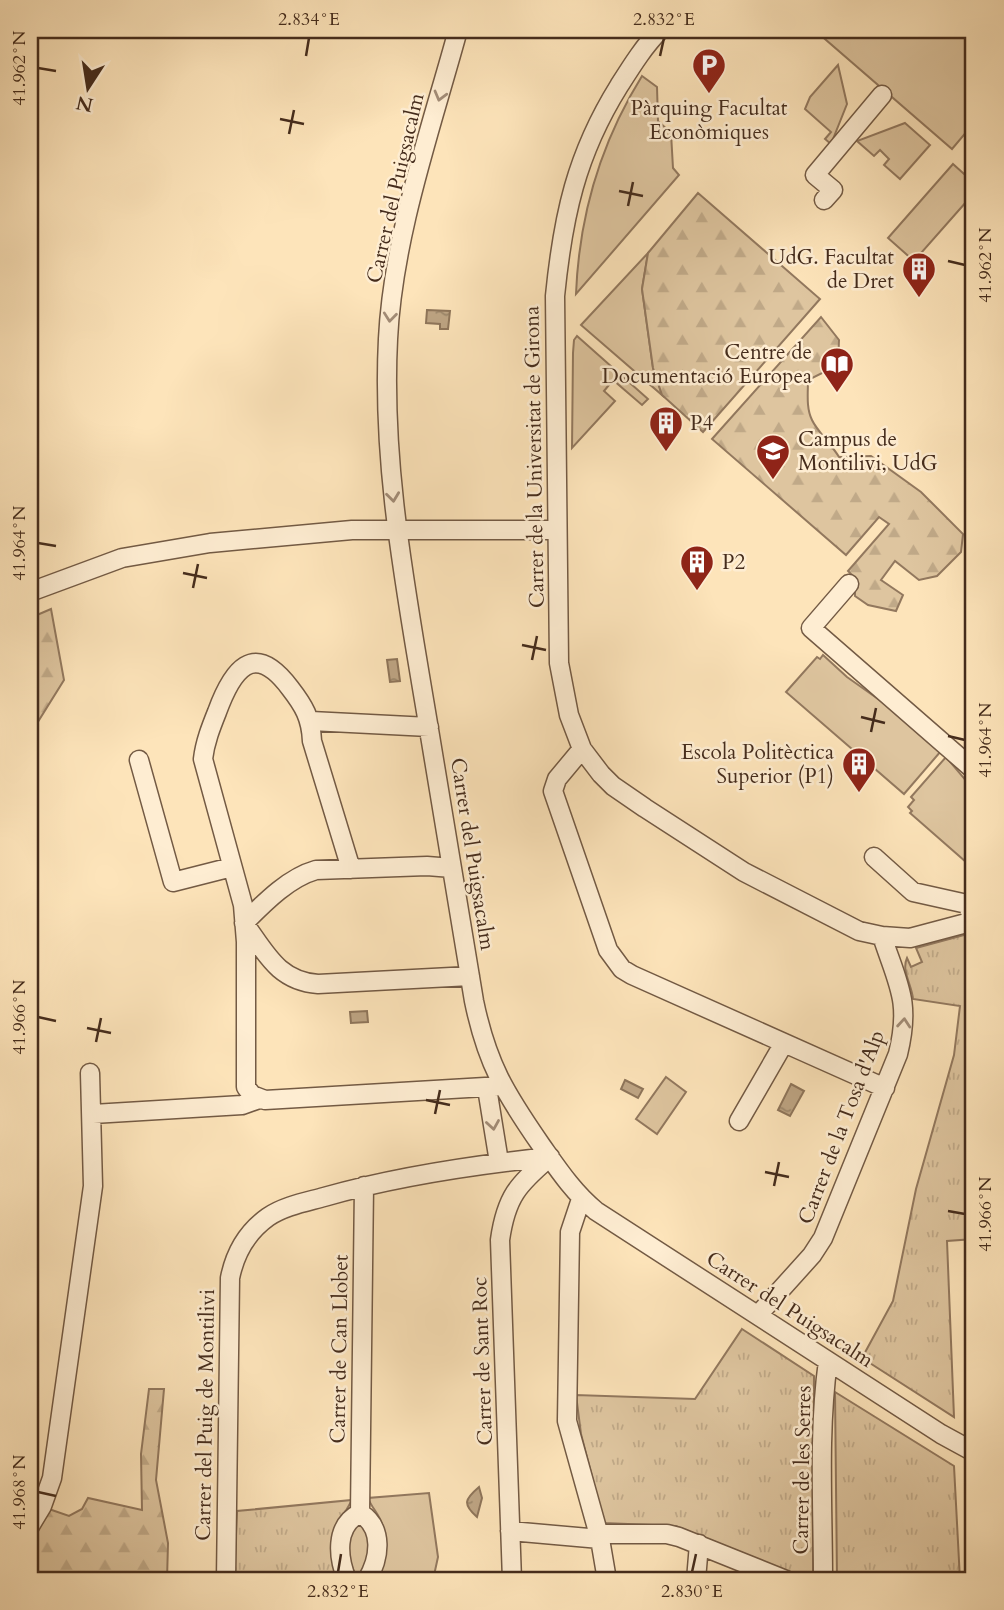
<svg xmlns="http://www.w3.org/2000/svg" width="1004" height="1610" font-family="Cardo,serif">
<defs>
<pattern id="forest-firs" width="22" height="20" patternUnits="userSpaceOnUse" patternTransform="scale(1.75)"><rect width="22" height="20" fill="#dec59f"/><path d="M5 1l3.5 6h-7zM16 11l3.5 6h-7z" fill="#c0a988"/></pattern>
<pattern id="park-tufts" width="24" height="20" patternUnits="userSpaceOnUse" patternTransform="scale(1.75)"><rect width="24" height="20" fill="#dec59f"/><path d="M3 7l-1-3M5 7V3M7 7l1-3M15 17l-1-3M17 17v-4M19 17l1-3" fill="none" stroke="#c0a988"/></pattern>
<pattern id="water-ripples" width="26" height="14" patternUnits="userSpaceOnUse" patternTransform="scale(1.75)"><rect width="26" height="14" fill="#bea584"/><path d="M2 4q2-2 4 0t4 0M15 11q2-2 4 0t4 0" fill="none" stroke="#9c876b"/></pattern>
</defs>
<rect width="100%" height="100%" fill="#fde4ba"/>
<filter id="stains"><feTurbulence type="fractalNoise" baseFrequency=".00286" numOctaves="4"/><feColorMatrix values="0 0 0 0 .2 0 0 0 0 .09 0 0 0 0 .02 0 0 0 .5 -.17"/></filter>
<radialGradient id="worn" r=".72"><stop offset=".6" stop-color="#630" stop-opacity="0"/><stop offset="1" stop-color="#630" stop-opacity=".3"/></radialGradient>
<path fill="#dec59f" stroke="#92785e" stroke-width="2" d="M 820,30 L 974,30 L 974,123 L 952,149 L 818,33 Z
M 838,65 L 847,104 L 831,144 L 825,139 L 831,132 L 805,109 L 810,97 Z
M 642,76 L 657,87 L 658,121 L 671,133 L 673,168 L 679,175 L 576,294 C 579,217 601,142 642,76 Z
M 905,123 L 930,145 L 900,179 L 884,165 L 889,159 L 880,150 L 874,156 L 857,141 Z
M 953,164 L 974,183 L 974,193 L 914,261 L 888,238 Z
M 648,253 L 642,289 L 653,368 L 662,395 L 581,325 Z
M 577,336 L 648,399 L 642,405 L 613,380 L 604,391 L 615,401 L 572,448 L 573,353 L 574,340 Z
M 823,655 L 847,677 L 888,706 L 941,751 L 904,794 L 786,692 L 817,657 L 820,659 Z
M 946,757 L 974,790 L 974,869 L 910,813 L 912,811 L 908,807 L 914,800 L 911,797 Z
M 666,1077 L 686,1092 L 657,1134 L 636,1119 Z
M 429,1493 L 438,1557 L 433,1580 L 377,1580 C 387,1561 389,1538 380,1519 C 376,1511 371,1506 368,1498 Z
M 357,1523 L 365,1524 L 372,1554 L 361,1574 L 354,1572 C 347,1555 345,1537 357,1523 Z"/>
<path fill="url(#forest-firs)" stroke="#92785e" stroke-width="2" d="M 698,193 L 820,299 L 703,432 L 662,395 L 653,368 L 642,289 L 648,253 Z
M 821,317 L 839,340 L 838,365 L 808,380 C 808,393 806,408 812,420 C 817,431 832,445 839,457 L 871,456 L 921,492 L 963,534 L 961,552 L 937,576 L 919,580 L 895,561 L 881,580 L 903,595 L 896,611 L 868,605 L 855,596 L 855,578 L 848,571 L 889,524 L 879,517 L 846,555 L 712,439 Z
M 51,609 L 64,680 L 31,733 L 35,755 L 30,762 L 30,618 Z
M 149,1389 L 164,1389 L 156,1480 L 168,1543 L 167,1580 L 30,1580 L 30,1531 L 46,1508 L 69,1516 L 82,1509 L 88,1498 L 142,1510 L 141,1454 Z"/>
<path fill="url(#park-tufts)" stroke="#92785e" stroke-width="2" d="M 964,935 L 974,935 L 974,1239 L 947,1241 L 954,1417 L 862,1358 L 893,1301 L 916,1189 L 954,1055 L 960,1006 L 913,999 C 912,985 901,971 907,958 L 911,967 L 922,962 L 916,948 Z
M 742,1329 L 814,1376 L 813,1580 L 807,1580 L 676,1526 L 604,1523 L 581,1434 L 576,1395 L 695,1399 Z
M 835,1392 L 954,1466 L 960,1580 L 837,1580 Z
M 352,1500 L 335,1530 L 340,1580 L 234,1580 L 237,1511 Z"/>
<path fill="url(#water-ripples)" stroke="#8e755a" stroke-width="2" d="M 427,310 L 450,311 L 448,329 L 440,329 L 440,324 L 426,323 Z
M 397,659 L 400,681 L 390,682 L 387,660 Z
M 367,1011 L 368,1022 L 351,1023 L 350,1012 Z
M 625,1080 L 643,1089 L 638,1098 L 621,1089 Z
M 791,1084 L 804,1091 L 790,1116 L 778,1110 Z
M 479,1487 L 482,1498 L 477,1517 C 462,1504 465,1499 479,1487 Z"/>
<g fill="none" stroke-linecap="round" stroke-linejoin="round">
<g stroke="#735a44" stroke-width="21">
<path id="minor" d="M 458,30 C 431,129 393,236 388,339 C 382,455 402,568 421,682 C 439,788 456,894 474,1001 C 487,1064 505,1093 541,1145 C 558,1169 573,1192 596,1211 L 941,1434 L 974,1452
M 660,30 C 644,46 631,67 619,86 C 576,155 563,216 555,296 L 559,663 L 569,715 L 582,749 L 601,774 L 613,786 L 645,808 L 744,872 L 859,931 L 882,936 L 910,938 L 974,921 L 967,904 L 913,892 L 874,857
M 824,200 L 833,190 L 815,175 L 882,95
M 849,584 L 811,628 L 974,770
M 30,592 L 122,558 L 210,543 L 352,530 L 557,530
M 311,721 L 429,727
M 582,749 L 557,779 L 553,791 L 608,950 L 622,969 L 632,975 L 885,1088
M 139,760 L 173,882 L 232,867
M 452,868 L 427,866 L 316,870 C 288,878 264,903 244,923 C 266,953 278,981 318,984 L 470,976
M 351,869 L 312,741 C 311,718 304,706 290,688 C 253,639 232,671 217,712 C 211,727 205,742 203,759 L 243,905 L 246,942 L 246,1087 L 252,1095 L 265,1100 L 502,1086
M 487,1088 L 499,1162
M 93,1114 L 242,1105 L 259,1099
M 739,1121 L 784,1043
M 581,1199 L 570,1232 L 567,1421 L 600,1539 L 607,1580
M 758,1315 L 812,1255 L 823,1238 L 898,1054 C 911,1001 898,985 882,936
M 360,1513 L 364,1186
M 360,1513 C 384,1528 380,1558 367,1580
M 30,1526 L 42,1506 L 52,1478 L 93,1186 L 90,1073
M 510,1531 L 600,1539
M 598,1534 L 667,1534 L 679,1537 L 786,1580
M 226,1580 L 230,1278 C 235,1253 247,1232 268,1217 C 284,1206 306,1202 324,1197 C 398,1176 473,1165 550,1157
M 347,1580 C 338,1558 334,1526 360,1513
M 512,1580 L 500,1240 C 506,1197 518,1184 550,1157
M 696,1580 L 699,1544
M 823,1580 C 823,1507 818,1433 828,1361"/>
</g>
<use href="#minor" stroke="#feedd2" stroke-width="18"/>
</g>
<defs><path id="oneway-chevron" d="M-2-3.5L2.5 0L-2 3.5" fill="none" stroke-width="1.6" stroke-linecap="round" stroke-linejoin="round" transform="scale(1.75)"/></defs>
<g stroke="#a28c77">
<use href="#oneway-chevron" transform="translate(440 96) rotate(105)"/>
<use href="#oneway-chevron" transform="translate(390 317) rotate(96)"/>
<use href="#oneway-chevron" transform="translate(393 497) rotate(83)"/>
<use href="#oneway-chevron" transform="translate(904 1023) rotate(-85)"/>
<use href="#oneway-chevron" transform="translate(493 1125) rotate(81)"/>
</g>
<path fill="none" stroke="#452c1c" stroke-width="2.5" d="M 306,56 L 309,38M 660,56 L 664,38M 38,68 L 56,71M 280,119 L 304,124M 289,134 L 294,110M 619,191 L 643,196M 628,206 L 633,182M 948,261 L 965,265M 38,543 L 56,546M 183,573 L 207,578M 193,588 L 198,564M 522,645 L 546,650M 532,660 L 537,636M 861,717 L 885,723M 871,732 L 876,708M 948,736 L 965,740M 38,1017 L 56,1021M 87,1028 L 111,1033M 96,1042 L 101,1018M 426,1100 L 450,1105M 435,1114 L 440,1090M 765,1172 L 789,1177M 774,1186 L 779,1162M 948,1211 L 965,1214M 38,1492 L 56,1496M 338,1572 L 341,1554M 692,1572 L 696,1554"/>
<defs>
<g id="parking-pin" transform="scale(1.75)"><path d="M0 17L-7.5 6A9.5 9.5 0 1 1 7.5 6Z" fill="#8f2418" stroke="#feedd2"/><path d="M-3.5-5.5H1a3.5 3.5 0 0 1 0 7H-1V5.5H-3.5ZM-1-3.4V-.6H.8a1.4 1.4 0 0 0 0-2.8Z" fill="#fff"/></g>
<g id="building-pin" transform="scale(1.75)"><path d="M0 17L-7.5 6A9.5 9.5 0 1 1 7.5 6Z" fill="#8f2418" stroke="#feedd2"/><path d="M-4-6H4V6H1V3H-1V6H-4ZM-2.5-4.3h1.7v1.8h-1.7ZM.8-4.3h1.7v1.8H.8ZM-2.5-1h1.7V.8h-1.7ZM.8-1h1.7V.8H.8Z" fill="#fff"/></g>
<g id="library-pin" transform="scale(1.75)"><path d="M0 17L-7.5 6A9.5 9.5 0 1 1 7.5 6Z" fill="#8f2418" stroke="#feedd2"/><path d="M-6-4Q-3-5.5-.7-3.5V5Q-3 3-6 4ZM6-4Q3-5.5 .7-3.5V5Q3 3 6 4Z" fill="#fff"/></g>
<g id="university-pin" transform="scale(1.75)"><path d="M0 17L-7.5 6A9.5 9.5 0 1 1 7.5 6Z" fill="#8f2418" stroke="#feedd2"/><path d="M0-5L7-2L0 1L-7-2ZM-4 1L0 2.5L4 1V4Q0 6-4 4Z" fill="#fff"/></g>
</defs>
<g fill-rule="evenodd">
<use href="#parking-pin" x="709" y="65"/>
<use href="#building-pin" x="919" y="269"/>
<use href="#library-pin" x="837" y="364"/>
<use href="#building-pin" x="666" y="423"/>
<use href="#university-pin" x="773" y="451"/>
<use href="#building-pin" x="697" y="562"/>
<use href="#building-pin" x="859" y="764"/>
</g>
<g text-anchor="middle" stroke-width="5" stroke-linejoin="round" paint-order="stroke">
<g font-size="21" fill="#452c1c" stroke="#feedd2" text-anchor="end">
<text x="709" y="115" text-anchor="middle">Pàrquing Facultat<tspan x="709" dy="24">Econòmiques</tspan></text>
<text x="894" y="264">UdG. Facultat<tspan x="894" dy="24">de Dret</tspan></text>
<text x="812" y="359">Centre de<tspan x="812" dy="24">Documentació Europea</tspan></text>
<text x="690" y="430" text-anchor="start">P4</text>
<text x="798" y="446" text-anchor="start">Campus de<tspan x="798" dy="24">Montilivi, UdG</tspan></text>
<text x="722" y="569" text-anchor="start">P2</text>
<text x="834" y="759">Escola Politèctica<tspan x="834" dy="24">Superior (P1)</tspan></text>
</g>
<g font-size="21" fill="#452c1c" stroke="#feedd2">
<text transform="translate(395 188) rotate(-77)" y="7">Carrer del Puigsacalm</text>
<text transform="translate(534 457) rotate(-91)" y="7">Carrer de la Universitat de Girona</text>
<text transform="translate(473 854) rotate(81)" y="7">Carrer del Puigsacalm</text>
<text transform="translate(841 1127) rotate(-69)" y="7">Carrer de la Tosa d'Alp</text>
<text transform="translate(790 1309) rotate(33)" y="7">Carrer del Puigsacalm</text>
<text transform="translate(339 1349) rotate(-89)" y="7">Carrer de Can Llobet</text>
<text transform="translate(482 1361) rotate(-92)" y="7">Carrer de Sant Roc</text>
<text transform="translate(205 1415) rotate(-89)" y="7">Carrer del Puig de Montilivi</text>
<text transform="translate(802 1470) rotate(-89)" y="7">Carrer de les Serres</text>
</g>
</g>
<rect width="1004" height="1610" fill="none" stroke="#fde4ba" stroke-width="77"/>
<g transform="translate(88 88) rotate(192)" stroke="#feedd2" stroke-width="5" paint-order="stroke">
<path d="M0-5L12 26L0 18L-12 26Z" fill="#452c1c"/>
<text y="-10" font-size="19" font-weight="bold" text-anchor="middle" fill="#452c1c">N</text>
</g>
<rect x="38" y="38" width="927" height="1534" fill="none" stroke="#452c1c" stroke-width="2.5"/>
<g font-size="18" text-anchor="middle" fill="#452c1c">
<text x="309" y="25">2.834°E</text>
<text x="664" y="25">2.832°E</text>
<text transform="translate(19 68) rotate(-90)" y="6">41.962°N</text>
<text transform="translate(985 265) rotate(-90)" y="6">41.962°N</text>
<text transform="translate(19 543) rotate(-90)" y="6">41.964°N</text>
<text transform="translate(985 740) rotate(-90)" y="6">41.964°N</text>
<text transform="translate(19 1017) rotate(-90)" y="6">41.966°N</text>
<text transform="translate(985 1214) rotate(-90)" y="6">41.966°N</text>
<text transform="translate(19 1492) rotate(-90)" y="6">41.968°N</text>
<text x="338" y="1597">2.832°E</text>
<text x="692" y="1597">2.830°E</text>
</g>
<rect width="100%" height="100%" filter="url(#stains)"/>
<rect width="100%" height="100%" fill="url(#worn)"/>
</svg>
